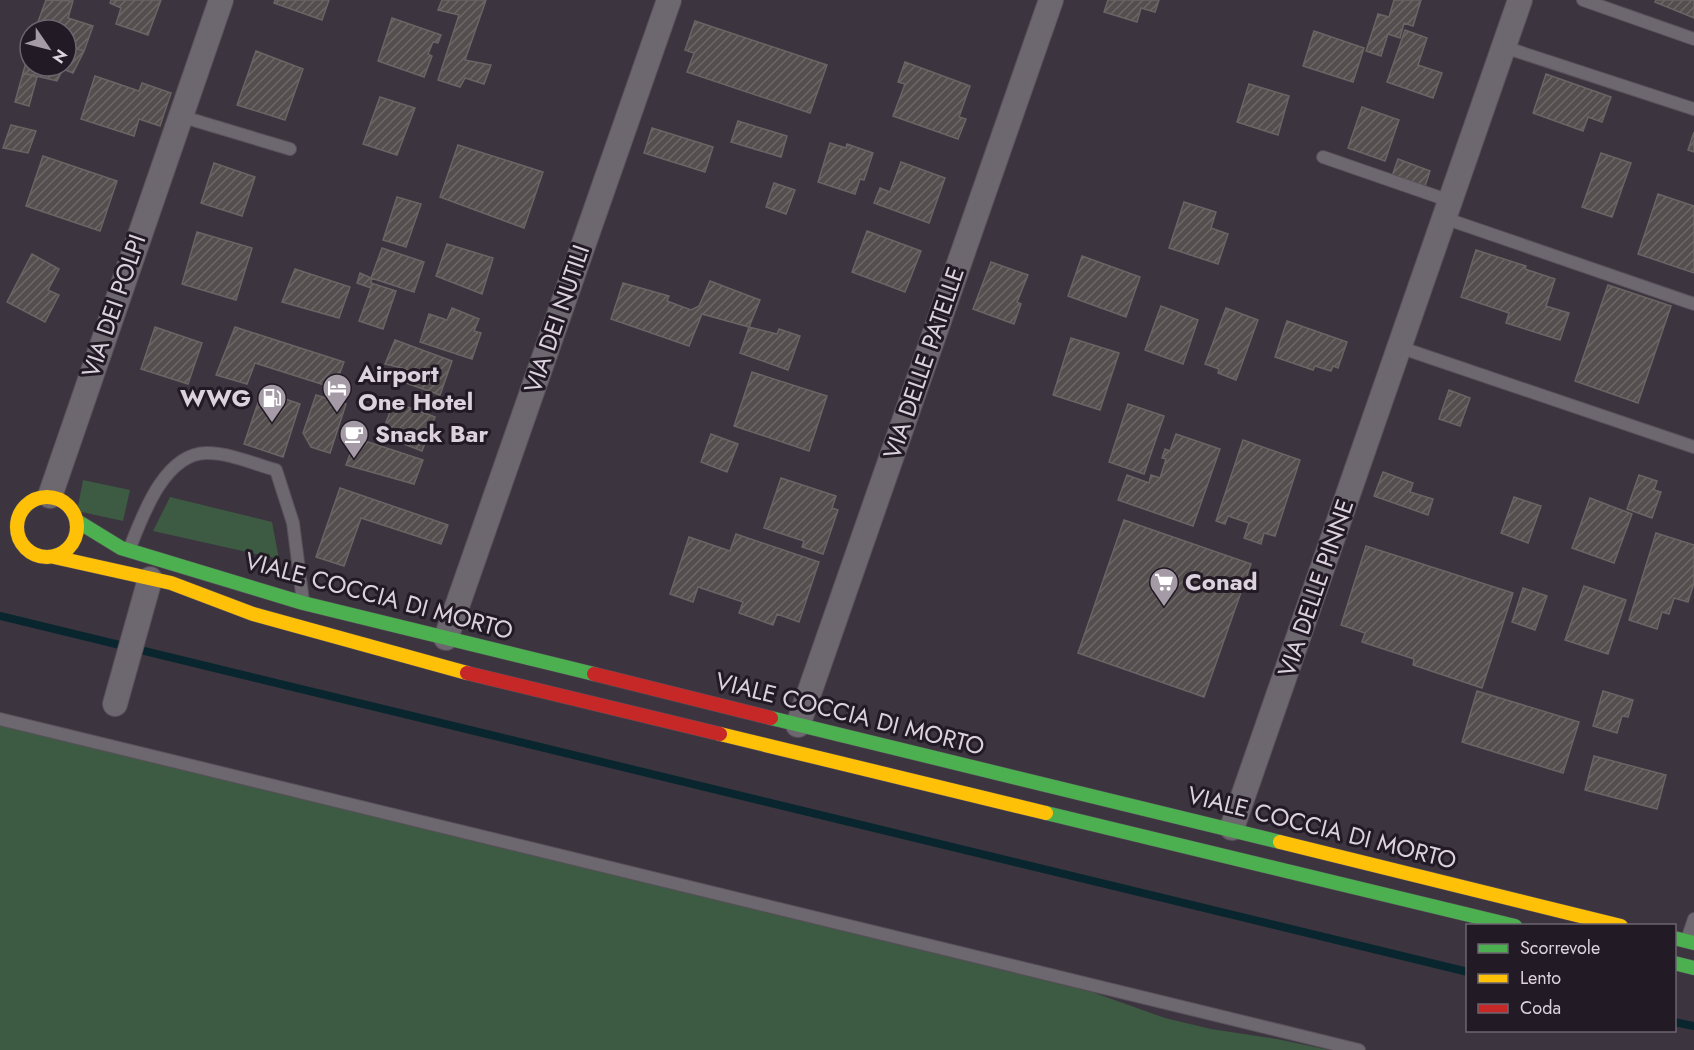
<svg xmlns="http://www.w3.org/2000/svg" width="1694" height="1050" font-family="Jost,sans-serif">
<defs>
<pattern id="building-hatch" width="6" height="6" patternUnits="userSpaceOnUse" patternTransform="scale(1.5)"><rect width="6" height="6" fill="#554e4e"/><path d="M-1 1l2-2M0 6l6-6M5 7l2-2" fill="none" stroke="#6d6767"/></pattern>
</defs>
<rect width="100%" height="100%" fill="#3c343f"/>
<path fill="#3d5a43" d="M 83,480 L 130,490 L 123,521 L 77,511 Z
M 170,497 L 272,522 L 279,559 L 153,531 Z
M 0,725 L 1092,992 L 1165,1018 L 1211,1029 L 1277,1039 L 1329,1050 L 0,1050 Z"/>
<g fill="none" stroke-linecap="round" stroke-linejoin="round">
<path stroke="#09262f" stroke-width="8" d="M 0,616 L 1468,972
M 1674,1022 L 1694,1026"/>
</g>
<path fill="url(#building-hatch)" stroke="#6c6464" stroke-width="1.5" d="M 46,0 L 73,1 L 68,18 L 93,26 L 84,51 L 66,45 L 66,30 L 35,30 Z
M 111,0 L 161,0 L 148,35 L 116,24 L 121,8 L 110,3 Z
M 275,0 L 329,0 L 322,20 L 274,3 Z
M 442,0 L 486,0 L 465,60 L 491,65 L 484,84 L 465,78 L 460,87 L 438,80 L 459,15 L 438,10 Z
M 1108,0 L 1159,0 L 1155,12 L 1141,8 L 1137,22 L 1104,12 Z
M 1394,0 L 1421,0 L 1413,26 L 1404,23 L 1400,38 L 1388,34 L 1381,56 L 1366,51 L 1378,14 L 1389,17 Z
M 1656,0 L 1694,0 L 1694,18 L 1655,2 Z
M 392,18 L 441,35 L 438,43 L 433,42 L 428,54 L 432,56 L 424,77 L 378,61 Z
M 695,21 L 827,65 L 810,113 L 687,72 L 694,53 L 685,50 Z
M 1405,30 L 1427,38 L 1418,65 L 1442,73 L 1433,98 L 1387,82 Z
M 1314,31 L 1364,48 L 1353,82 L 1303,66 Z
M 66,45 L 84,51 L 73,73 L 63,69 L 57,81 L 23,73 L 30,48 L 30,66 L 66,66 Z
M 256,51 L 303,69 L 285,120 L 237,105 Z
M 905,62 L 970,86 L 959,117 L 966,119 L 958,139 L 893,116 L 905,84 L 898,82 Z
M 23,73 L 37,77 L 29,106 L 15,102 Z
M 1546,74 L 1611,97 L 1602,122 L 1588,117 L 1583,131 L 1533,113 Z
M 95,76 L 139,91 L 142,83 L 171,93 L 160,126 L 139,119 L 134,136 L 81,119 Z
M 1249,84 L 1289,96 L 1278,135 L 1237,122 Z
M 380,97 L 415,108 L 397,155 L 363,144 Z
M 1362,107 L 1399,120 L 1385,161 L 1348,148 Z
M 738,121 L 787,136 L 781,157 L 731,142 Z
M 11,125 L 36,131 L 28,153 L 3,148 Z
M 652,128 L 713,147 L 705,172 L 644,153 Z
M 1694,132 L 1694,152 L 1688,150 Z
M 830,143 L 846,148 L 847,144 L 873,153 L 864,180 L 860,179 L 855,194 L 818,182 Z
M 458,145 L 543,172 L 524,228 L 440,197 Z
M 1601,153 L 1631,163 L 1612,217 L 1582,207 Z
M 43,156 L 117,181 L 100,231 L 26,206 Z
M 1398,159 L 1430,171 L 1424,189 L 1392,176 Z
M 901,162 L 945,178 L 929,223 L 874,203 L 880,188 L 890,192 Z
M 214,163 L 255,177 L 242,216 L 201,203 Z
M 774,183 L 795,190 L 786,214 L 766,207 Z
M 1658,194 L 1694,206 L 1694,273 L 1638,254 Z
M 397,197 L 421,204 L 406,247 L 383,240 Z
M 1184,202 L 1216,212 L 1211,228 L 1228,234 L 1218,264 L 1169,248 Z
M 867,231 L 921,251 L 905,292 L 852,272 Z
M 197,232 L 252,248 L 236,300 L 182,284 Z
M 447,244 L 493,258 L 482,294 L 436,276 Z
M 382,248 L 424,262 L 414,292 L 371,278 Z
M 1476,250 L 1526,266 L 1525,269 L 1555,279 L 1546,306 L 1569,313 L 1560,340 L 1506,323 L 1509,313 L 1461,297 Z
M 32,254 L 59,269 L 48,290 L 59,295 L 45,322 L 7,302 Z
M 1082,256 L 1140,277 L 1126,317 L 1068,296 Z
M 991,262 L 1028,275 L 1017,302 L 1021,304 L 1014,324 L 973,309 Z
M 295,269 L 350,287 L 339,318 L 282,302 Z
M 360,273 L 371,278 L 371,283 L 396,291 L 383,329 L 359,321 L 371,288 L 357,283 Z
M 710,281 L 760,300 L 749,327 L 702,314 L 689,346 L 611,319 L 623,283 L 669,296 L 667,301 L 691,310 L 699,306 Z
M 1608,285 L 1671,306 L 1638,403 L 1575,381 Z
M 1161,306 L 1198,320 L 1183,364 L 1145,350 Z
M 452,308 L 479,319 L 474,331 L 481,333 L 472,359 L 420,342 L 429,314 L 447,320 Z
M 1226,308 L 1258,320 L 1236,380 L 1218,373 L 1219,369 L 1205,364 Z
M 1287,321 L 1347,342 L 1338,368 L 1333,366 L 1331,371 L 1315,366 L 1313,370 L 1275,357 Z
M 155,327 L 202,343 L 188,384 L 141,369 Z
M 235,327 L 344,362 L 334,388 L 255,363 L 247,384 L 216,375 Z
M 749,327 L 777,334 L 779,329 L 800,336 L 788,370 L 740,353 Z
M 1071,338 L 1119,353 L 1100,410 L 1053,395 Z
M 395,340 L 452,361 L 440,395 L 406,383 L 410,370 L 385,364 Z
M 752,372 L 827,396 L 809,451 L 734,426 Z
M 1449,390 L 1470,398 L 1460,426 L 1439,419 Z
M 262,391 L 300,404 L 283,457 L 244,444 Z
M 316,395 L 346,404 L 330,453 L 311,447 L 303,433 Z
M 394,402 L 435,417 L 422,451 L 381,435 Z
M 1128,404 L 1164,416 L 1144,474 L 1109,462 Z
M 711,434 L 738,444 L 727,472 L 701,462 Z
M 1176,434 L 1220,449 L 1193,526 L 1118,500 L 1127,475 L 1149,483 L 1151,475 L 1160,478 L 1166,459 L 1162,458 L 1165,449 L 1170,451 Z
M 356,438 L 423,460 L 414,484 L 346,465 Z
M 1243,440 L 1300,460 L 1275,536 L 1264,533 L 1261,544 L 1244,538 L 1249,523 L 1228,516 L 1225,524 L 1216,521 Z
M 1383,472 L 1413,483 L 1410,492 L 1433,499 L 1428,515 L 1374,496 Z
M 1639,475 L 1657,481 L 1654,490 L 1661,492 L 1652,518 L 1627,509 Z
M 781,478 L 836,496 L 832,508 L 838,510 L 823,554 L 802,547 L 804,541 L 764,528 Z
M 340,488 L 448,525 L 441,544 L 361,518 L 344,566 L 316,557 Z
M 1514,497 L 1541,506 L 1528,543 L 1501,533 Z
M 1590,498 L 1632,514 L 1614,563 L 1572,548 Z
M 1124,520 L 1251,564 L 1204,697 L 1078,653 Z
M 1656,533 L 1694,545 L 1694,583 L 1688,602 L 1674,598 L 1669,614 L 1662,612 L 1657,629 L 1629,620 Z
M 736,534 L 819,562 L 799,622 L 777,614 L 773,625 L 739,613 L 743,602 L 698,587 L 693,602 L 670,594 L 689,537 L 730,551 Z
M 1366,546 L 1513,593 L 1482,688 L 1413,665 L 1414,659 L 1362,642 L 1365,633 L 1341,625 Z
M 1584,586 L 1626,600 L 1608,654 L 1565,640 Z
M 1523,588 L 1547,596 L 1535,630 L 1512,622 Z
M 1477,691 L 1579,722 L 1563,773 L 1462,742 Z
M 1603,691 L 1633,700 L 1628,717 L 1622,716 L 1617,733 L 1593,726 Z
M 1594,756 L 1666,775 L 1657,809 L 1585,790 Z"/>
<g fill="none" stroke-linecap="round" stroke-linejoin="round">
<g stroke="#58505a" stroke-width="14">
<path id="lane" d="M 1583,0 L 1694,39
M 1504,47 L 1694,109
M 180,116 L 290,149
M 1323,157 L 1450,201
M 1444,218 L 1694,304
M 1399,347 L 1694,447
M 129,550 C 142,517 164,453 207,453 C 230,453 254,464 276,470 L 293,523 L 303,601
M 0,719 L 1359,1050
M 1687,940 L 1694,919"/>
</g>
<g stroke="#58505a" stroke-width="26">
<path id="street" d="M 50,496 L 221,0
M 446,638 L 669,0
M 115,704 L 150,579
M 798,725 L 1051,0
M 1232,828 L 1520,0"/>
</g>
<g stroke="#58505a" stroke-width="15">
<path id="fast" d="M 77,521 L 121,548 L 303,603 L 594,674
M 771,718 L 1280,842
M 1046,813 L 1515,926
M 1674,938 L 1694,943
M 1674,963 L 1694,968"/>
</g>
<g stroke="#58505a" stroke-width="15">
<path id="slow" d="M17 527a30 30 0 1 1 60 0a30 30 0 1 1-60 0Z
M 54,557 L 171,583 L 253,614 L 467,673
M 720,734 L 1046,813
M 1280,842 L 1621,926"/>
</g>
<g stroke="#58505a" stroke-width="15">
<path id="jam" d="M 467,673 L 720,734
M 594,674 L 771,718"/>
</g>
<use href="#lane" stroke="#6d676f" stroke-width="12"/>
<use href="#street" stroke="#6d676f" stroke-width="24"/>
<use href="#fast" stroke="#4caf50" stroke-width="14"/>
<use href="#slow" stroke="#ffc107" stroke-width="14"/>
<use href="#jam" stroke="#c62828" stroke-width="14"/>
</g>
<defs>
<g id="hotel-pin" transform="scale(1.5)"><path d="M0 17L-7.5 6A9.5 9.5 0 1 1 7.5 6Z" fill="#a49ba7" stroke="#221a24"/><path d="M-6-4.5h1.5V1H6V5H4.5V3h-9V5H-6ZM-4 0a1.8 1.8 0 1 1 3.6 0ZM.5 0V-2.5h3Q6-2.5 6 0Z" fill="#fff"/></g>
<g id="fuel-pin" transform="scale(1.5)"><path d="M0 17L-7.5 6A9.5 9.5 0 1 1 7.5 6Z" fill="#a49ba7" stroke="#221a24"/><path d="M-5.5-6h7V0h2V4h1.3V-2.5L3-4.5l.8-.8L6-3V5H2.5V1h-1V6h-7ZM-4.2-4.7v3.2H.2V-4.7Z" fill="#fff"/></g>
<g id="cafe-pin" transform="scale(1.5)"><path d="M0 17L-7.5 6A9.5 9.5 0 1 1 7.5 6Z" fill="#a49ba7" stroke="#221a24"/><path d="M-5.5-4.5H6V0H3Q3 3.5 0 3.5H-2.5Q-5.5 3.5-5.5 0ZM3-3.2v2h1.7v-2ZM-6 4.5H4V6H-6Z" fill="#fff"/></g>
<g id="supermarket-pin" transform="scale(1.5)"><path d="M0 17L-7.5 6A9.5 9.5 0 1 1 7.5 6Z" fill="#a49ba7" stroke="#221a24"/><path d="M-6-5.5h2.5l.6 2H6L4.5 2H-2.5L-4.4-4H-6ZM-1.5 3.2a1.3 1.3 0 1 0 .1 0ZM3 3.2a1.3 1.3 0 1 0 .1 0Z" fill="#fff"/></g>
</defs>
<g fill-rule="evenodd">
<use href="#hotel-pin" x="337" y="388"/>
<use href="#fuel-pin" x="272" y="398"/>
<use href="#cafe-pin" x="354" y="434"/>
<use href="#supermarket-pin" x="1164" y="582"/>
</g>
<g text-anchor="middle" stroke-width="6" stroke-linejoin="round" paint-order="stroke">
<g font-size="24" fill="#dcd2df" stroke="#221a24">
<text transform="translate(114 306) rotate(-71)" y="8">VIA DEI POLPI</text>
<text transform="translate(557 319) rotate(-71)" y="8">VIA DEI NUTILI</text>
<text transform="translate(924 363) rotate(-71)" y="8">VIA DELLE PATELLE</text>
<text transform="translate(1316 588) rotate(-71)" y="8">VIA DELLE PINNE</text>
<text transform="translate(379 596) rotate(15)" y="8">VIALE COCCIA DI MORTO</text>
<text transform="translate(850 714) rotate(14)" y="8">VIALE COCCIA DI MORTO</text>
<text transform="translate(1322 828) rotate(14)" y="8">VIALE COCCIA DI MORTO</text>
</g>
<g font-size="24" font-weight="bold" fill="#dcd2df" stroke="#221a24" text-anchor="start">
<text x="358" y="382">Airport<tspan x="358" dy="28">One Hotel</tspan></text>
<text x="251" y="406" text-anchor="end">WWG</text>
<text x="375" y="442">Snack Bar</text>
<text x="1185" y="590">Conad</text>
</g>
</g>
<rect x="1466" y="924" width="210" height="108" fill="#221a24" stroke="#6c646f" stroke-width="1.5"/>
<rect x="1478" y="944" width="30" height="9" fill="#4caf50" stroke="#6c646f" stroke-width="1.5"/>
<text x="1520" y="954" font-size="18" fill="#dcd2df">Scorrevole</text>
<rect x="1478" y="974" width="30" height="9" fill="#ffc107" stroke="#6c646f" stroke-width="1.5"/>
<text x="1520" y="984" font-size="18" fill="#dcd2df">Lento</text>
<rect x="1478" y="1004" width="30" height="9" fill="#c62828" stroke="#6c646f" stroke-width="1.5"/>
<text x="1520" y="1014" font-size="18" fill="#dcd2df">Coda</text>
<g transform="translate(48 48) rotate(125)"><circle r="28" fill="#221a24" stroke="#6c646f" stroke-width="1.5"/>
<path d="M0-4.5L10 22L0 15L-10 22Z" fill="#a49ba7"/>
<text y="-9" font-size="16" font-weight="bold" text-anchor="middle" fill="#dcd2df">N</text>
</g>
</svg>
